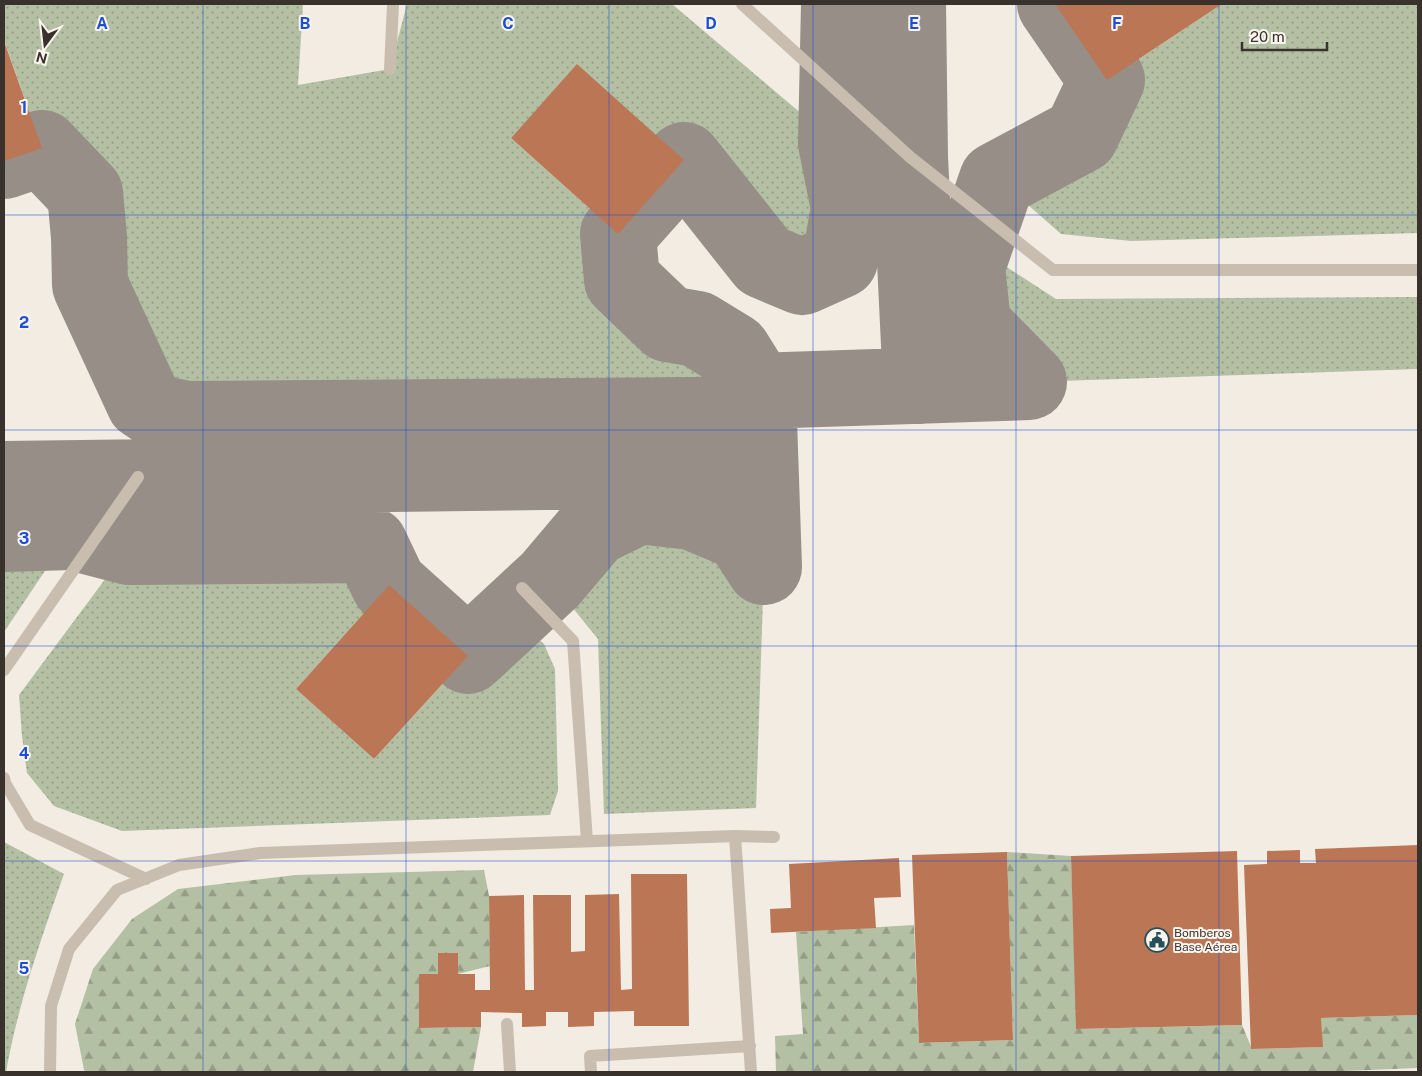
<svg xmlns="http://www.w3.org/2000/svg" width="1422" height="1076" font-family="'Public Sans',sans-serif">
<defs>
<pattern id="grass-dots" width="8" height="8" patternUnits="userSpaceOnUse" patternTransform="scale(1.25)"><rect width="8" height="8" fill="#b4c0a3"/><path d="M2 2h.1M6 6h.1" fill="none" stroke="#939d85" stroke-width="1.8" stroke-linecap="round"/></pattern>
<pattern id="forest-firs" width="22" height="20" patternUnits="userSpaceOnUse" patternTransform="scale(1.25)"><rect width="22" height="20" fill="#b4c0a3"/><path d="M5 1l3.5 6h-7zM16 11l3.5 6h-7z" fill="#939d85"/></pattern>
</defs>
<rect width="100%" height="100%" fill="#f2ece2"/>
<path fill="url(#grass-dots)" d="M 4,4 L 303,4 L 298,85 L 390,69 L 407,4 L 672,4 L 836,143 L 849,208 L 840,260 L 802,277 L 764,261 L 684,160 L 577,65 L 511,138 L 618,234 L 624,297 L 668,324 L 697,329 L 733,351 L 758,391 L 726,414 L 692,415 L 187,419 L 162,414 L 144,402 L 90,285 L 89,237 L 85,193 L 42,148 L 4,40 Z
M 1222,4 L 1418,4 L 1418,233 L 1131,241 L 1061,234 L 1009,188 L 1088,138 L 1107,80 Z
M 988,255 L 1056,299 L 1418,297 L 1418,369 L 1029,382 L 973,325 L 967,267 Z
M 639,506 L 692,512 L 742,533 L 764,567 L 756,808 L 604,814 L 598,639 L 550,580 L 594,528 Z
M 71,532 L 4,632 L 4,534 Z
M 370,545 L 389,585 L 296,689 L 374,759 L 468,656 L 512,617 L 544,644 L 555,669 L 558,791 L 550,815 L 122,831 L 54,806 L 27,773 L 22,736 L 19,695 L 129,547 Z
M 4,842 L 64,874 C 41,939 18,1004 6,1072 L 4,1072 Z"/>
<path fill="url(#forest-firs)" d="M 1007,852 L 1071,856 L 1077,1029 L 1242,1025 L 1252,1049 L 1322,1047 L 1321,1018 L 1418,1015 L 1418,1068 L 1319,1072 L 776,1072 L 775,1036 L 803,1034 L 796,932 L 914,925 L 919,1043 L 1013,1040 Z
M 484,870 L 489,896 L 490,966 L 458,974 L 458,953 L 438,953 L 438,974 L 419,975 L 420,1028 L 481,1027 L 473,1072 L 86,1072 L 84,1070 L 75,1024 L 93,969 L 132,919 L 178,889 L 295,875 Z"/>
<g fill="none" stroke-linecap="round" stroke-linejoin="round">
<path stroke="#968e87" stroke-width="76" d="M 839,4 L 836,143 L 849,208 L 840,260 L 802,277 L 764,261 L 684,160 L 618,234 L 622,280 L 668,324 L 697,329 L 733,351 L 758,391 L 1029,382 L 973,325 L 967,267 L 997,180 L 1081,135 L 1107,80 L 1055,4
M 908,4 L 910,157 L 921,386
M 4,161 L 42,148 L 85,193 L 89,237 L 90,285 L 144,402 L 162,414 L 187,419 L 692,415 L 726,414 L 758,391 L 764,567 L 742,533 L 692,512 L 639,506 L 594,528 L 550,580 L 468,656 L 389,585 L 370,545 L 129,547 L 71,532 L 4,534
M 4,479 L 692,470"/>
</g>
<path fill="#bb7656" d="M 1055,4 L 1222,4 L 1107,80 Z
M 4,41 L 42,148 L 4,161 Z
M 577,64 L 684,160 L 618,234 L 511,138 Z
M 389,585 L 468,656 L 374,759 L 296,689 Z
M 1418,845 L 1418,1015 L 1321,1018 L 1323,1047 L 1251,1049 L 1244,865 L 1267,864 L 1267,851 L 1300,850 L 1300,863 L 1316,863 L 1315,849 Z
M 1237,851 L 1242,1025 L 1076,1029 L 1071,856 Z
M 1007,852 L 1013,1040 L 919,1043 L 912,855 Z
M 899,858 L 901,897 L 874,898 L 876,928 L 771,933 L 770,909 L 791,908 L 789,864 Z
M 631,874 L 687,874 L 689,1026 L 634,1026 L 634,1011 L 594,1012 L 594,1026 L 568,1027 L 568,1012 L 546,1012 L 546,1026 L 522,1027 L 522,1013 L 481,1012 L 481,1027 L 419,1028 L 419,974 L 438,974 L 438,953 L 458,953 L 458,974 L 475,974 L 475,990 L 490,990 L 489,896 L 524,895 L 525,990 L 534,990 L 533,895 L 571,895 L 571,952 L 585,951 L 585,895 L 619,894 L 621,990 L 632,989 Z"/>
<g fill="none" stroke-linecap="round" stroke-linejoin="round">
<path stroke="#c9bdaf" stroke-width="12" d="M 742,4 L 910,157 L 1053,270 L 1418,270
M 390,69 L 393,4
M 522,588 L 573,641 L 587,841
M 4,670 L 138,477
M 4,778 L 5,783 L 30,825 L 146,879
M 735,836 L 774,837
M 507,1024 L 510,1072
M 50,1072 L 51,1006 L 69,949 L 117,890 L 179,865 L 260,853 L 735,836 L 751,1072
M 591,1072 L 590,1056 L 750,1046"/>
</g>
<path fill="none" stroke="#1d4ed8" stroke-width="1" stroke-opacity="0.55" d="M 203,4 L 203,1072M 406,4 L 406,1072M 609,4 L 609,1072M 813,4 L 813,1072M 1016,4 L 1016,1072M 1219,4 L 1219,1072M 4,215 L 1418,215M 4,430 L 1418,430M 4,646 L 1418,646M 4,861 L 1418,861"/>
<defs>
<g id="civic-ring" transform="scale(1.25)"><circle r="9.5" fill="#f9f5ee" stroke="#255057" stroke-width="1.5"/><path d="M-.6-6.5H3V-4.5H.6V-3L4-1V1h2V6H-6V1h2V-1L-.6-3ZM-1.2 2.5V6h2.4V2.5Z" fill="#255057"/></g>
</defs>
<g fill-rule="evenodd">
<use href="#civic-ring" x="1157" y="940"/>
</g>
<g text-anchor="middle" stroke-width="4" stroke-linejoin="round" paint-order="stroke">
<g font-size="12" fill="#39312c" stroke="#f9f5ee" text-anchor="start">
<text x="1174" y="937">Bomberos<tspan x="1174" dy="14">Base Aérea</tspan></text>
</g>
</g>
<g font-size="16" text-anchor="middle" font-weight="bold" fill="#1d4ed8" stroke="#f9f5ee" stroke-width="4" stroke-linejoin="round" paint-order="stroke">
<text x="102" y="29">A</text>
<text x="305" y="29">B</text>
<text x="508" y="29">C</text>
<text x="711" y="29">D</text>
<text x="914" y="29">E</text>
<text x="1117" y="29">F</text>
<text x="24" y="113">1</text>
<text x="24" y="328">2</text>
<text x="24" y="544">3</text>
<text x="24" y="759">4</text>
<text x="24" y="974">5</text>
</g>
<rect width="1422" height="1076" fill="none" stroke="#39312c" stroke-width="10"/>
<g transform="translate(45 45) rotate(195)" stroke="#f9f5ee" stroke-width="4" paint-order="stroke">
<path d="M0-4L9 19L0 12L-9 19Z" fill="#39312c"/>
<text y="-8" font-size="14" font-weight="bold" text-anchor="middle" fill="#39312c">N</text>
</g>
<path d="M1242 42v8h85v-8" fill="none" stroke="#39312c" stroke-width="2.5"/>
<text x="1250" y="42" font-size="15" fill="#39312c" stroke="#f9f5ee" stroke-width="4" paint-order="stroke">20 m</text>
</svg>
